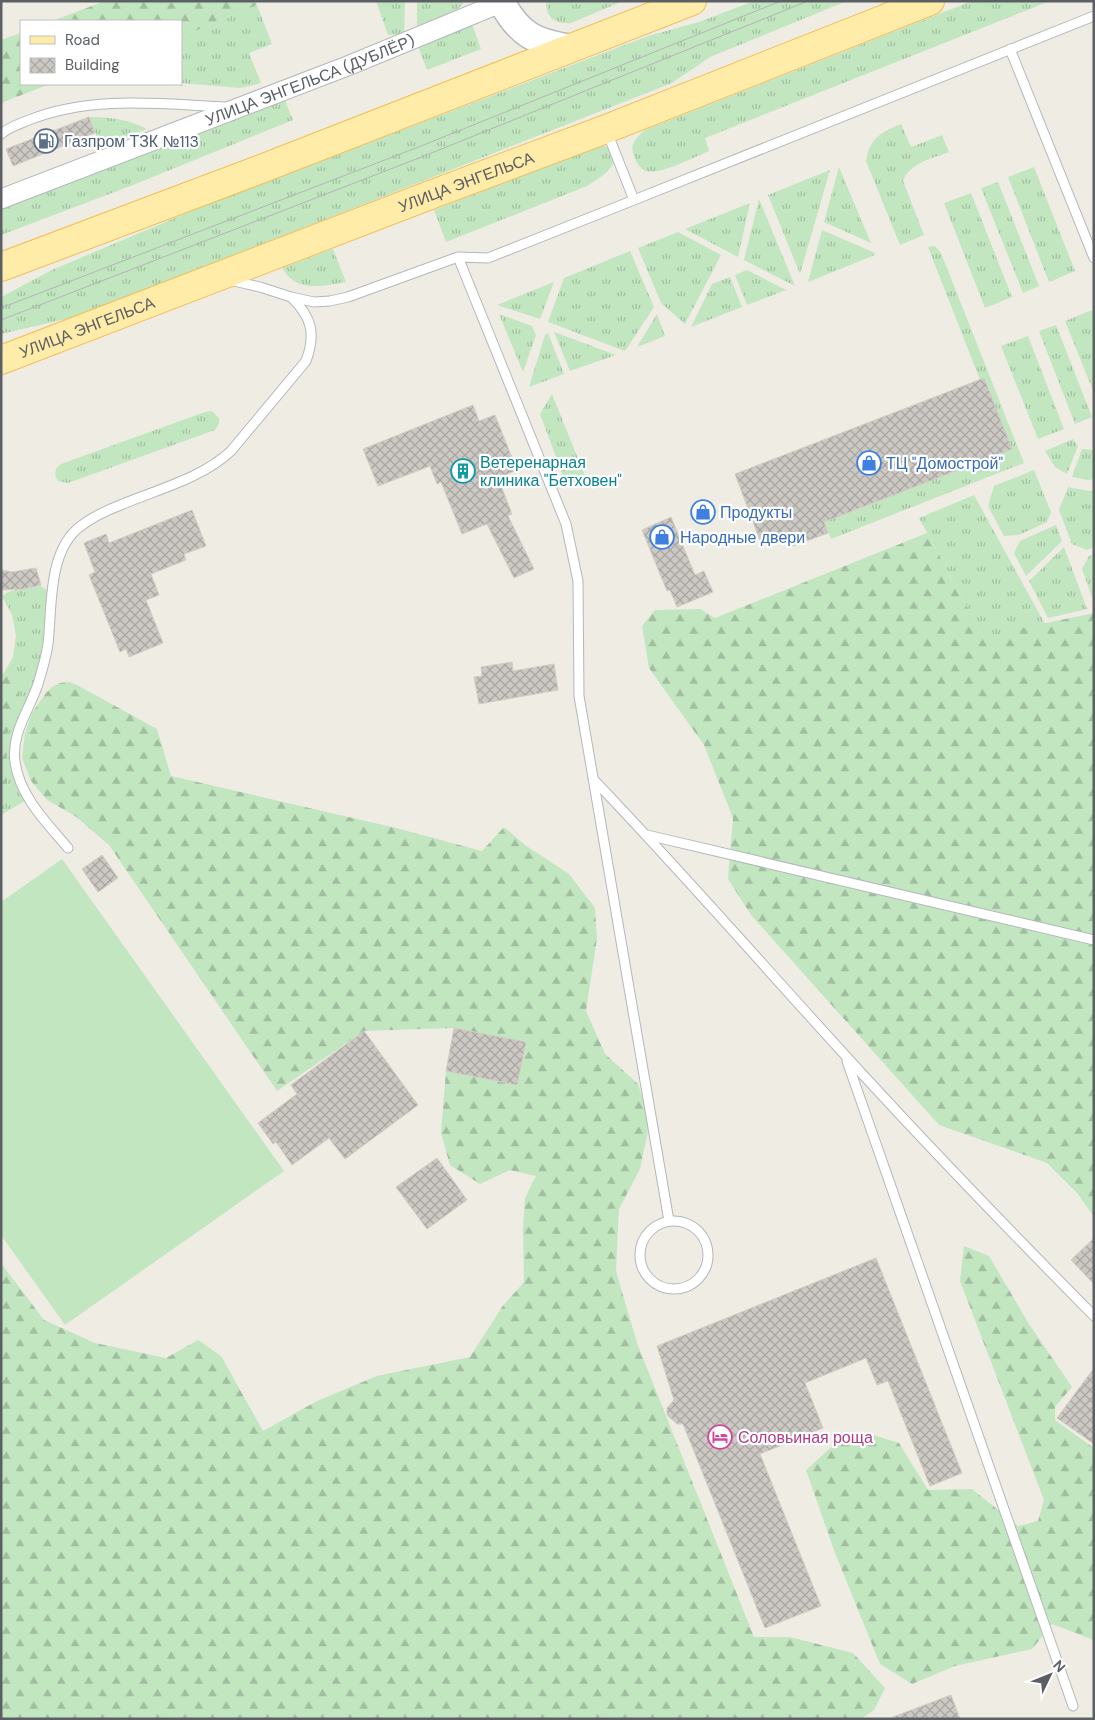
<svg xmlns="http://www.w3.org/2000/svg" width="1095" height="1720" font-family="'DM Sans',sans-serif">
<defs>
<pattern id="grass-tufts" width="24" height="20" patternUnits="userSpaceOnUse" patternTransform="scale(1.25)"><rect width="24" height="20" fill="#c2e6c0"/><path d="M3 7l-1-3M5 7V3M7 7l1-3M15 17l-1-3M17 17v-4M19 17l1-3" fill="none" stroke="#a1bea0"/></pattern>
<pattern id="forest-firs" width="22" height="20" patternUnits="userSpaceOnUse" patternTransform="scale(1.25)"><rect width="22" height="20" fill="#c2e6c0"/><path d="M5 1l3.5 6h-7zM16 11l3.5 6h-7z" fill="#a1bea0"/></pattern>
<pattern id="building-cross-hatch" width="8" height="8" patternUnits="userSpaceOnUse" patternTransform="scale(1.25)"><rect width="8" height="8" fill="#ccc8c3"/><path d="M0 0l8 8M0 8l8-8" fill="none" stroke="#a9a6a2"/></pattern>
</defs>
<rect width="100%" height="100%" fill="#efece4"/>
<path fill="url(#grass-tufts)" d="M 376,1 L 405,1 L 404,34 L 388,35 Z
M 417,1 L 465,1 C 453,18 434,23 417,30 Z
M 547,1 L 623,1 L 571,23 C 557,25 544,18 547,1 Z
M 754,1 L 847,1 L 710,57 L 672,83 L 79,316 L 1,334 L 1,297 L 52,270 L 201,207 L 648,36 L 699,22 Z
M 972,1 L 1050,1 L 705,138 L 709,151 C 694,157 661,175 646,171 C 639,168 636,162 634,156 C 629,144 636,138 645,130 Z
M 257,5 L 272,44 L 249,53 L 261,83 L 240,88 L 181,83 L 181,37 Z
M 471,21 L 481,49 L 427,70 L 417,43 Z
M 284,98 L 293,120 L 133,185 L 1,235 L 1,204 Z
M 89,117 C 111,117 127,119 147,129 L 105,144 L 99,142 Z
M 901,124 L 911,147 L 942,135 L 949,152 C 931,159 911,162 903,181 L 924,235 L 900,245 L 866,161 C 870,138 881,132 901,124 Z
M 602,145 L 609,148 L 615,159 C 611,172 598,179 587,186 L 446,242 L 434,210 Z
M 839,167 L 871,243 L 824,222 Z
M 1034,167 L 1075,271 L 1049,282 L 1008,177 Z
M 830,170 L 800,274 L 768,195 Z
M 998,182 L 1039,286 L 1023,293 L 981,188 Z
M 971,193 L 1012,297 L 985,308 L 944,203 Z
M 759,199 L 795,286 L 744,260 Z
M 750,203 L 738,257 L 685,229 Z
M 822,230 L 875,253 L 875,255 L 808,282 Z
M 678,232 L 721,255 L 685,324 L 661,303 L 638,248 Z
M 935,246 L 941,253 L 1024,463 L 831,539 L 824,522 L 1012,449 L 984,378 L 980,380 L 928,247 Z
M 333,249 L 346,282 C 329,285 304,291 290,278 C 287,276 285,271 282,268 Z
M 630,251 L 654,307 L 625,351 L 548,322 L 564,278 Z
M 747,270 L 786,290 L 747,305 L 735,275 Z
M 730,277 L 742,307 L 691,327 L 712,284 Z
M 554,282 L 540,319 L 497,305 Z
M 1092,310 L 1094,315 L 1094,393 L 1065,321 Z
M 499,314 L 532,326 L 536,335 L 523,372 Z
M 657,314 L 665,336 L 637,347 Z
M 1056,325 L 1092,417 L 1075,424 L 1039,331 Z
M 554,332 L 616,355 L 570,371 Z
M 548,333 L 564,374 L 529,387 L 545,335 Z
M 1028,336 L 1064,429 L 1038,439 L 1001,346 Z
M 552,394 L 587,481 C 578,484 573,487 565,481 L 540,414 Z
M 212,411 L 219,418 L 219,424 L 215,430 L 68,483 L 58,481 C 54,475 54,468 61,464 L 205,412 Z
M 1073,439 L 1078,446 L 1067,474 L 1055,467 L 1045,451 Z
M 1082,449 L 1094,450 L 1094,479 L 1089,480 L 1072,477 Z
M 1034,470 L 1051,512 L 1047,522 L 1019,535 L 1004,536 L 988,506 L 994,486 Z
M 1068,487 L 1089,491 L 1094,490 L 1094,547 L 1087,550 L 1072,544 L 1059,510 Z
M 974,495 L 1045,624 L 983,636 L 919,518 Z
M 1056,525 L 1062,541 L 1026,576 L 1014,553 L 1020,541 Z
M 1064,547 L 1087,609 L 1048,618 L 1029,581 Z
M 1094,554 L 1094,603 L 1082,569 L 1089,556 Z
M 41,586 L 51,594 L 47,646 L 14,750 L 28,799 L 1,815 L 1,678 L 13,657 L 16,636 L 12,615 L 2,596 C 11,588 29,589 41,586 Z"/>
<path fill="url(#forest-firs)" d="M 105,1 L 255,1 L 257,5 L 181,37 L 181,21 L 52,21 Z
M 21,33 L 21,84 L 50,84 L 1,103 L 1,40 Z
M 927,533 L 983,636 L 1094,613 L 1094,1217 L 1078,1194 L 1047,1163 L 939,1125 L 751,915 L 728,879 L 733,818 L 704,745 L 649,668 L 642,626 L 655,610 L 700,609 L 715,618 Z
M 1,674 L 7,674 L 19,688 L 20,707 L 9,725 L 6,743 L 6,791 L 1,803 Z
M 69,682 L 77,685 L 157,729 L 171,776 L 392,827 L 482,851 L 504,827 L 525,845 L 569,874 L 595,908 L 597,938 L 586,1011 L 605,1054 L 638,1084 L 650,1121 L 640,1169 L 619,1209 L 616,1271 L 637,1343 L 754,1637 L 790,1637 L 853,1653 L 885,1688 L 874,1710 L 861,1719 L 1,1719 L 1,1263 L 44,1320 L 95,1343 L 166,1358 L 198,1340 L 221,1356 L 263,1431 L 317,1401 L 377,1376 L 470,1357 L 502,1307 L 524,1282 L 523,1227 L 525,1198 L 536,1176 L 510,1170 L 480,1184 L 450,1165 L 441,1133 L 446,1071 L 517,1085 L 525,1042 L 454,1028 L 364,1031 L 277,1091 L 109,845 L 75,816 L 47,800 L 31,781 L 22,758 L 25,733 L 32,713 L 46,693 L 52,687 L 60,683 Z
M 964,1246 L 989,1256 L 1029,1324 L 1072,1387 L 1055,1407 L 1055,1420 L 1094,1448 L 1094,1640 L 1052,1624 L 1032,1649 L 955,1666 L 912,1684 L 880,1664 L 835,1553 L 806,1470 L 837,1442 L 864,1432 L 899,1443 L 928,1490 L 972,1489 L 1018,1526 L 1038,1521 L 1044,1500 L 960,1281 Z"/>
<path fill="#c2e6c0" d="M 62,859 L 284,1171 L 65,1325 L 1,1235 L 1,902 Z"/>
<path fill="url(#building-cross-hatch)" stroke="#d3cdc2" d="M 89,117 L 95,133 L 13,166 L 6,149 Z
M 984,378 L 1012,449 L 824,522 L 828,533 L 793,546 L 789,535 L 762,546 L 735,474 Z
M 473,405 L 479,421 L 495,415 L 517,470 L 498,478 L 512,514 L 508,516 L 534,569 L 514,578 L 487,524 L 462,534 L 441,482 L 437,484 L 430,466 L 378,486 L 363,449 Z
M 192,510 L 206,546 L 184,554 L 186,560 L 151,574 L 159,595 L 146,600 L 163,643 L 129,657 L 126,649 L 120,652 L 89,575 L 95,572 L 84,543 L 106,534 L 109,543 Z
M 671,517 L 695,575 L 704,571 L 713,592 L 677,607 L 670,590 L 667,591 L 642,530 Z
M 36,568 L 41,585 L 23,589 L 1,590 L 1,570 L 12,572 Z
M 512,662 L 513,671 L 554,664 L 558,690 L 479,704 L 474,677 L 482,676 L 481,667 Z
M 102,855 L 118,878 L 98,892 L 82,869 Z
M 454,1028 L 526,1042 L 517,1085 L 446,1071 Z
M 364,1031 L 418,1105 L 345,1159 L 329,1138 L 292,1165 L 276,1142 L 273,1144 L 258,1123 L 297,1094 L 291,1085 Z
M 437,1158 L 467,1200 L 427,1229 L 396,1187 Z
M 1094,1238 L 1094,1284 L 1071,1260 Z
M 876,1258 L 962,1473 L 930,1486 L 888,1381 L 877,1385 L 866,1358 L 805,1383 L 823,1428 L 760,1454 L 821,1606 L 765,1628 L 683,1424 L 677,1424 L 667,1415 L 667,1408 L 674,1400 L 657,1346 Z
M 1094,1368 L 1094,1444 L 1057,1418 Z
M 951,1695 L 960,1719 L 893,1719 L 893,1717 Z"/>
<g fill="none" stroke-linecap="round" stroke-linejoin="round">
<g stroke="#b4b7bb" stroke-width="11">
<path id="lane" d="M 1010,49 L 1094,258
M 1,134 C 9,127 19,124 29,120 C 91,95 161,104 226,107
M 634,200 L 1094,16
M 458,257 L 566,524 L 578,581 L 579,696 L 669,1221
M 230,280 L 260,287 L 291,297 L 314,302 L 330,301 L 348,297 L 458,257 L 488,258 L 634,200 L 607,132
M 595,781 C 680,870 761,963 844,1054 C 925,1143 1009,1230 1094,1316
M 647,835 L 1094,940
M 68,848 C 47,823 20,797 15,762 C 11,733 29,711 38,684 C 42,671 46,658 48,644 C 52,608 48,555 77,529 C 90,518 107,510 123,504 C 159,489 202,478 231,451 L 306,361 C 316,334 312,317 291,297
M 847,1061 L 1073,1706
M640 1255a34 34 0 1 1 68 0a34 34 0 1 1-68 0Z"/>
</g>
<g stroke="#b4b7bb" stroke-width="21">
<g id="street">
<path id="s1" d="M 1,199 L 350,65 L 505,1"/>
</g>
</g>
<g stroke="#b5b9be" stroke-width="29">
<path id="secondary" d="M 501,1 C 519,35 535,42 571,48"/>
</g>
<g stroke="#f2bf59" stroke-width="30">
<g id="primary">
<path d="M 1,267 L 261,169 L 692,1"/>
<path id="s2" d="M 1,360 L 438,192 L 606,129 L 930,1"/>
</g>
</g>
<use href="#lane" stroke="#fff" stroke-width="9"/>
<use href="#street" stroke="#fff" stroke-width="19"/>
<use href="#secondary" stroke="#fff" stroke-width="26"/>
<use href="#primary" stroke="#ffeca8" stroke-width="28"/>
<path stroke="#b3b4b5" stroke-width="1" d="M 1,308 L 421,146 L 781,1
M 1,320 L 424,156 L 808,1"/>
</g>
<defs>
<g id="fuel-ring" transform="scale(1.25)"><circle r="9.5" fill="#fff" stroke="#5c6f8a" stroke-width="1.5"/><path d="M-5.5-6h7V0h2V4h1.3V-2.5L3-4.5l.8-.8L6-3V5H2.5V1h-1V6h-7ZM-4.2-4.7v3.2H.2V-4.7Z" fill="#5c6f8a"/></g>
<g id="shop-ring" transform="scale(1.25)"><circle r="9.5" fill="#fff" stroke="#3f7fe0" stroke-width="1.5"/><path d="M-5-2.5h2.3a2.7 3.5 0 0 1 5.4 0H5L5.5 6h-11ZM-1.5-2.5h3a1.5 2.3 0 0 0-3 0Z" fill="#3f7fe0"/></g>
<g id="building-ring" transform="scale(1.25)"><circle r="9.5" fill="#fff" stroke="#0f9aa8" stroke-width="1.5"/><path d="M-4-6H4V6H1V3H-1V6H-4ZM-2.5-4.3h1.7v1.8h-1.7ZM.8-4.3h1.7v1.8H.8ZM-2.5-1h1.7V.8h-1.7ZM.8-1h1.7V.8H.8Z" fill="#0f9aa8"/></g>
<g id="hotel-ring" transform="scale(1.25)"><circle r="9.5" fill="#fff" stroke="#d1479c" stroke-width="1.5"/><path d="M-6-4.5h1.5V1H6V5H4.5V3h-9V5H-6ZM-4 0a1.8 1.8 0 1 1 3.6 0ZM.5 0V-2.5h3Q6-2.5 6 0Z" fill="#d1479c"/></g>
</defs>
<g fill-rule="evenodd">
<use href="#fuel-ring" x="46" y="141"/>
<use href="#shop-ring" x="869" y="463"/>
<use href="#building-ring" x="463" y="471"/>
<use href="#shop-ring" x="703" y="512"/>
<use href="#shop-ring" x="662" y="537"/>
<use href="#hotel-ring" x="720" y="1437"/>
</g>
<g text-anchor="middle" stroke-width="4.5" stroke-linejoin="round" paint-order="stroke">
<g font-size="16" fill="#5c6065" stroke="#fff">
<text dy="6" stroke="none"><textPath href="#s1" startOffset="331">УЛИЦА ЭНГЕЛЬСА (ДУБЛЁР)</textPath></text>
<text dy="6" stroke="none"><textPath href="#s2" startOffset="498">УЛИЦА ЭНГЕЛЬСА</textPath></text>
<text dy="6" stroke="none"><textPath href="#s2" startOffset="92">УЛИЦА ЭНГЕЛЬСА</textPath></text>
</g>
<g font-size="16" fill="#4e5e75" stroke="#fff" text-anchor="start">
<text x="64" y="147">Газпром ТЗК №113</text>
</g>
<g font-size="16" fill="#0d838f" stroke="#fff" text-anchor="start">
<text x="480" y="468">Ветеренарная<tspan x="480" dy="18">клиника "Бетховен"</tspan></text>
</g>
<g font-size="16" fill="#366cbe" stroke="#fff" text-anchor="start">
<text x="886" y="469">ТЦ "Домострой"</text>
<text x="720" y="518">Продукты</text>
<text x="680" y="543">Народные двери</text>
</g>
<g font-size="16" fill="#b23c85" stroke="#fff" text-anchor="start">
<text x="738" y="1443">Соловьиная роща</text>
</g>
</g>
<rect width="1095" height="1720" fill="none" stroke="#5c6065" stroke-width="5"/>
<rect x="20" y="20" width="162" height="65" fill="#ffffff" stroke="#bebfc1"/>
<rect x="30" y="36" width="25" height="8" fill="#ffeca8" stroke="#bebfc1"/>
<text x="65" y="45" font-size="15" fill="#5c6065">Road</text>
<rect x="30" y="58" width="25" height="15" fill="url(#building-cross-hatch)" stroke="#bebfc1"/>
<text x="65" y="70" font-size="15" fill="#5c6065">Building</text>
<g transform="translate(1050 1675) rotate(47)" stroke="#ffffff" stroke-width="4" paint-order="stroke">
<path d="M0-4L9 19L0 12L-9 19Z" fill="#5c6065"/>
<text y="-8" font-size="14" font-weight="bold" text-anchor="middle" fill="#5c6065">N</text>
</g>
</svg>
